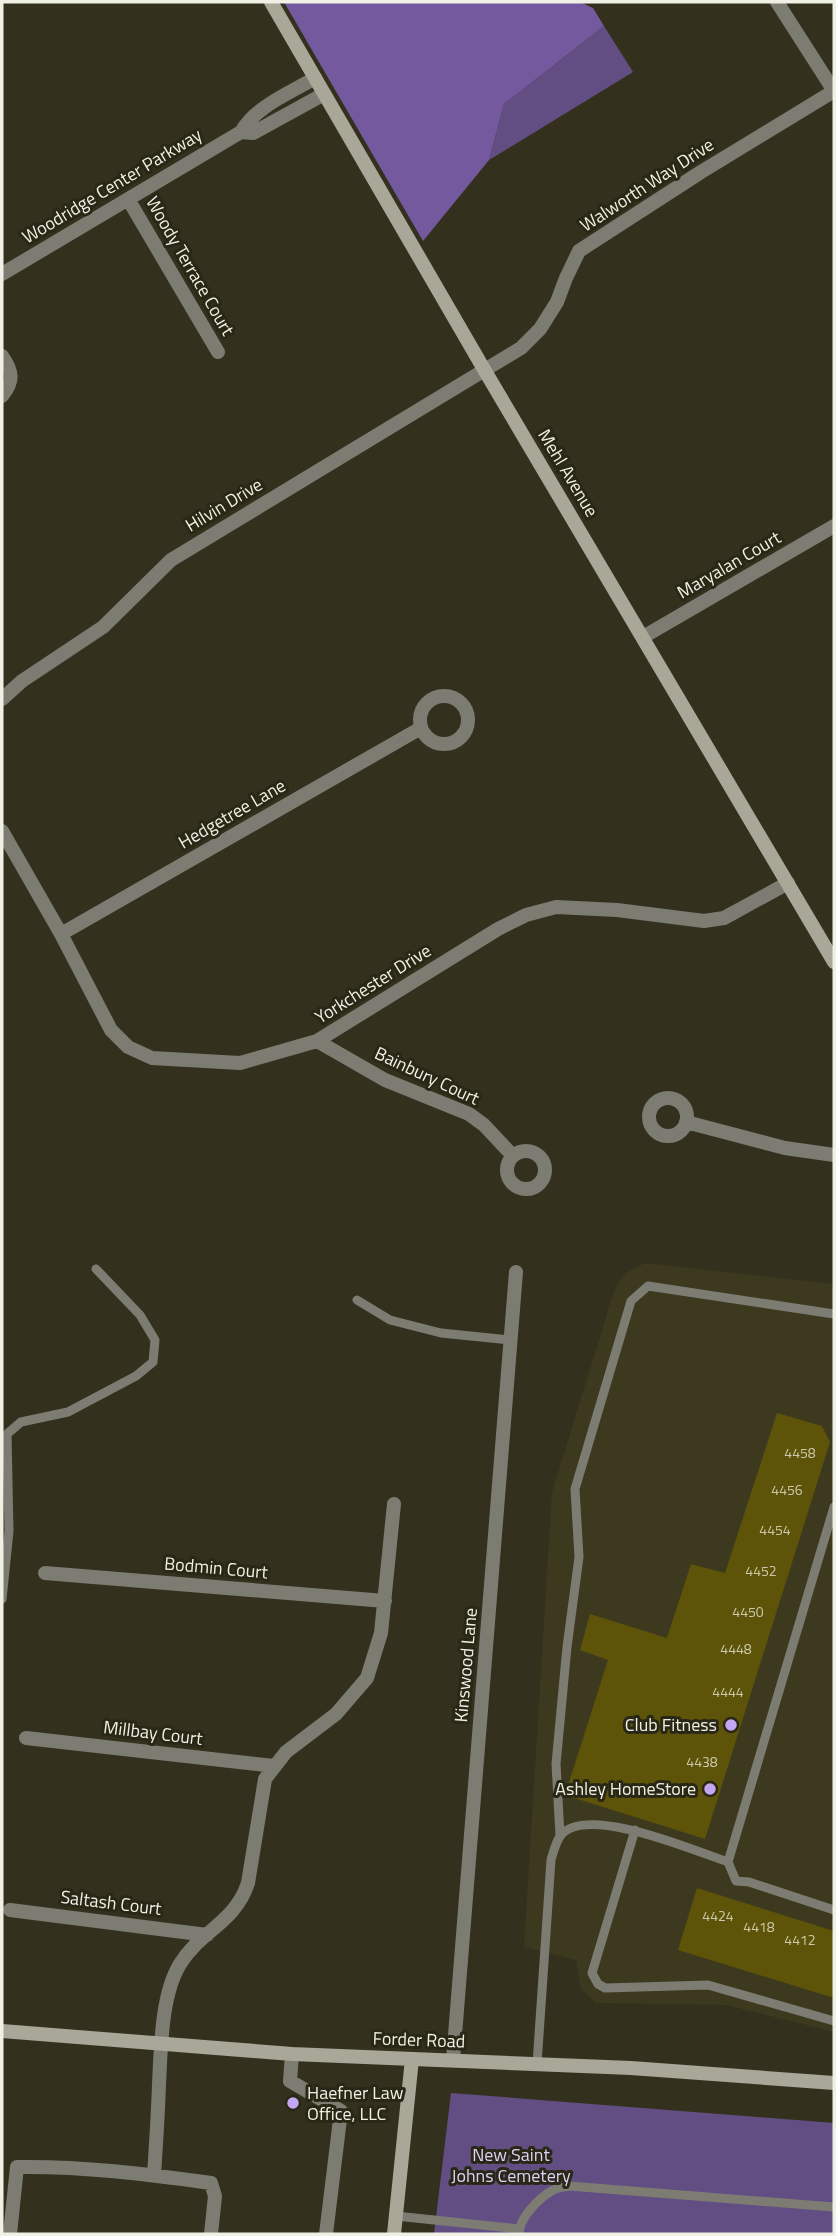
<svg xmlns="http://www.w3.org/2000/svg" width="836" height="2236" font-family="'Titillium Web',sans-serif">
<rect width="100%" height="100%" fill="#33311e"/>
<path fill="#3c391f" d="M 645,1263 L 834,1284 L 834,2032 L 726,2005 L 596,2003 L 581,1989 L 576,1960 L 524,1947 L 552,1492 L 616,1285 L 626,1273 Z"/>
<path fill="#634e83" d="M 604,26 L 633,72 L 489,160 L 504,104 Z
M 451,2093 L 834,2123 L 834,2234 L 434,2234 Z"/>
<path fill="#75599f" d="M 284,2 L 580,2 L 593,8 L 604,26 L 504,104 L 489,160 L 423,241 Z"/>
<path fill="#5e5409" d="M 777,1413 L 822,1426 L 830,1442 L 705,1839 L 565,1795 L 608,1660 L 580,1650 L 590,1614 L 667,1638 L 691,1564 L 725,1573 Z
M 697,1888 L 834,1931 L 834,1998 L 678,1950 Z"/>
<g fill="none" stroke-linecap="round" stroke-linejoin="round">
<path stroke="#7d7c73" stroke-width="9" d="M 357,1300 L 390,1320 L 441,1333 L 511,1340
M 834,1507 L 728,1862 L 736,1881 L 749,1882 L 834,1910
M 2,1599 L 9,1531 L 7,1434 L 21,1422 L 68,1412 L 136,1376 L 153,1362 L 155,1340 L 140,1315 L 96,1269
M 635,1830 L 592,1973 L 598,1984 L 605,1988 L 708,1985 L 834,2021
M 560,1835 L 556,1764 L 567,1647 L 579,1557 L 575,1489 L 631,1301 L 648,1286 L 834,1314
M 537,2064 L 551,1860 C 553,1853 556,1841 561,1835 C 587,1804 695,1851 728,1862
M 396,2216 L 519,2229
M 519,2234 C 519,2218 539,2198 553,2190 C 557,2188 564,2187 569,2186 L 834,2207"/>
<path stroke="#7d7c73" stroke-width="14" d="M 777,2 L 834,91
M 241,132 L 253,133 L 324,94
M 128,199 L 218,352
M 2,274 L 241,132 C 256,106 290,93 315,78
M 2,356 C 13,372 14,381 2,396
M 643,637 L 834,526
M420 720a24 24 0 1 1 48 0a24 24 0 1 1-48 0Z
M 2,699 L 22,681 L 103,627 L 171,560 L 521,348 L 540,329 L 557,302 L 566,278 L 579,251 L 701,172 L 834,91
M 2,831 L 61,934 L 111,1030 L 128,1047 L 152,1058 L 240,1063 L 317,1041 L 498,929 L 526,915 L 556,907 L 617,910 L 704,921 L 724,918 L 788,883
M 61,934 L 421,728
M 317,1041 L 385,1080 L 469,1114 L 484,1125 L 513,1156
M649 1117a19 19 0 1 1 38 0a19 19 0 1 1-38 0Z
M 686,1122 L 785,1148 L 834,1155
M507 1170a19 19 0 1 1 38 0a19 19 0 1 1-38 0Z
M 45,1573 L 385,1601
M 26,1738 L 274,1766
M 10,1910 L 207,1935
M 292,2054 L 290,2081 L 341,2111 L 326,2234
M 453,2060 L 516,1272
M 154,2175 C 156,2145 158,2114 159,2084 C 161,2048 161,1995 180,1964 C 200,1931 235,1923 248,1883 L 265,1779 L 286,1752 L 336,1714 L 367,1678 L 381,1633 L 394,1504
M 10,2234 L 17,2167 C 82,2166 146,2174 211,2183 L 215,2196 L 211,2234"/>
<path stroke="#a9a798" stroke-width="14" d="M 271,2 L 485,371 L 834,962
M 2,2031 L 292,2054 L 631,2068 L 834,2083
M 394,2234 L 412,2059"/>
</g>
<g fill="#c4a7f1" stroke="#292715" stroke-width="2.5">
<circle cx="731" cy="1725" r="7"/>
<circle cx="710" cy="1789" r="7"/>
<circle cx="293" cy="2103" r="7"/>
</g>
<g text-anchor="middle" stroke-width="6" stroke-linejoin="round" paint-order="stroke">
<g font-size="14" fill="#ccc9ad">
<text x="800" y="1458">4458</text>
<text x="787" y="1495">4456</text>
<text x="775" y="1535">4454</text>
<text x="761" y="1576">4452</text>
<text x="748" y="1617">4450</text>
<text x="736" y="1654">4448</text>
<text x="728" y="1697">4444</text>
<text x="702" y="1767">4438</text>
<text x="718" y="1921">4424</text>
<text x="759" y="1932">4418</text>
<text x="800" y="1945">4412</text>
</g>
<g font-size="18" fill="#f1f0e4" stroke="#292715">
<text transform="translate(647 185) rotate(-33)" y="6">Walworth Way Drive</text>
<text transform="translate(112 186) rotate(-31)" y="6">Woodridge Center Parkway</text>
<text transform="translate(190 266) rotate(60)" y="6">Woody Terrace Court</text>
<text transform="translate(568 473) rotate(59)" y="6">Mehl Avenue</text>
<text transform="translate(224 505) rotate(-31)" y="6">Hilvin Drive</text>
<text transform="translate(729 565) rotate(-30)" y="6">Maryalan Court</text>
<text transform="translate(232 814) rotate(-30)" y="6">Hedgetree Lane</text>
<text transform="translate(373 984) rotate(-32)" y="6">Yorkchester Drive</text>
<text transform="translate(427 1076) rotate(25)" y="6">Bainbury Court</text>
<text transform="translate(216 1568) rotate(5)" y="6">Bodmin Court</text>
<text transform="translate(466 1665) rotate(-85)" y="6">Kinswood Lane</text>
<text transform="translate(153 1733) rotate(7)" y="6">Millbay Court</text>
<text transform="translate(111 1903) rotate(7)" y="6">Saltash Court</text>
<text transform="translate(419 2040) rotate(2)" y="6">Forder Road</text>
</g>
<g font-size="18" fill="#f1f0e4" stroke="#292715" text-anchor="end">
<text x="717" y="1731">Club Fitness</text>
<text x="696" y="1795">Ashley HomeStore</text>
<text x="307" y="2099" text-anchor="start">Haefner Law<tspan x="307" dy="21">Office, LLC</tspan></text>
</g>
<g font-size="18" fill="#ded0f7" stroke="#292715">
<text x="511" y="2161">New Saint<tspan x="511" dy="21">Johns Cemetery</tspan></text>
</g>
</g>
<rect width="836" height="2236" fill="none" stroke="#f1f0e4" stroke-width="7"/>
</svg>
